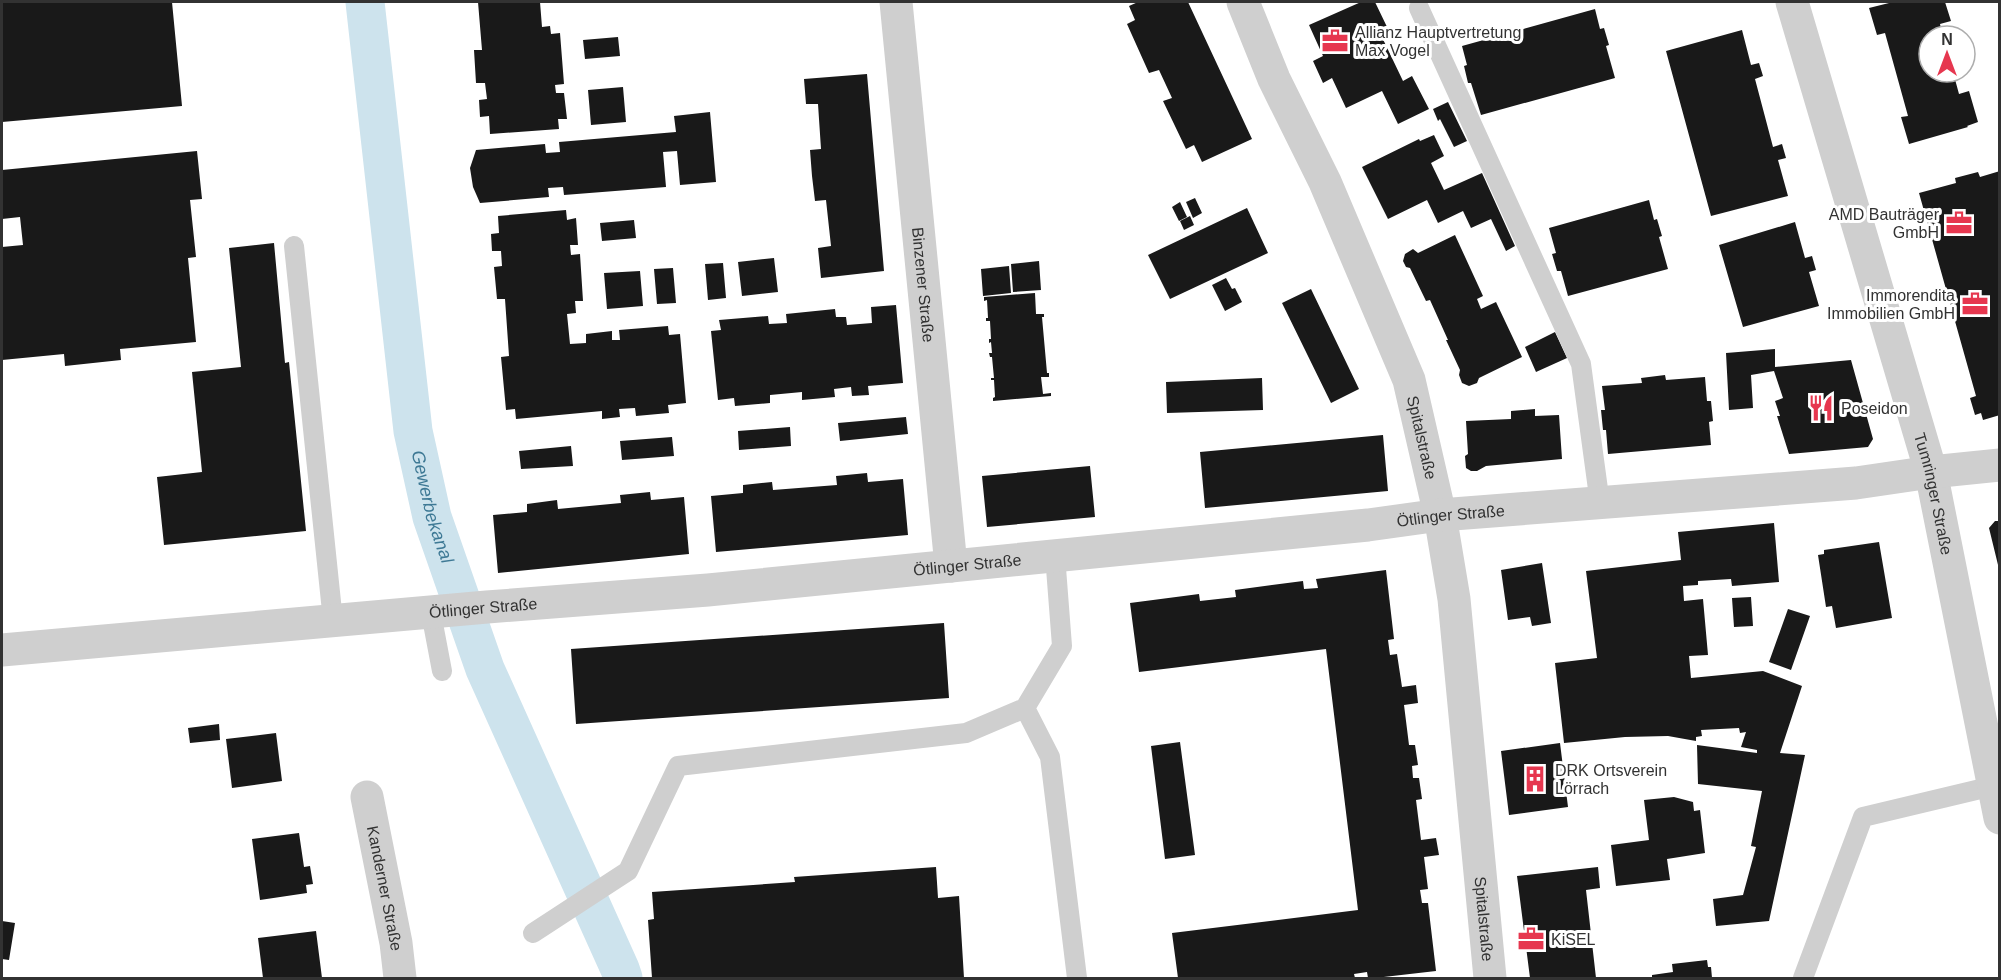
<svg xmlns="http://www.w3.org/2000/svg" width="2001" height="980" font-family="Helvetica,sans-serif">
<rect width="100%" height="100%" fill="#fff"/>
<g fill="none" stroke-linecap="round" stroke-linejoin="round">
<path stroke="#cde3ed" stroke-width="39" id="s1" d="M 365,2 L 413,431 L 432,517 L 485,669 L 620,969 L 623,978"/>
</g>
<path fill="#191919" d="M 2,2 L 172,2 L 182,106 L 2,122 Z
M 478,2 L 540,2 L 542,27 L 550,26 L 551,34 L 560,33 L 564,84 L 555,85 L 556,93 L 564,93 L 567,119 L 558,119 L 559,129 L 490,134 L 489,116 L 480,117 L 479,100 L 487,99 L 485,83 L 476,83 L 474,50 L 482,50 Z
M 1138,2 L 1188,2 L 1252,139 L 1202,162 L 1194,145 L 1186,149 L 1163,101 L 1172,98 L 1159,70 L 1149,73 L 1127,24 L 1135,20 L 1129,6 Z
M 1361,2 L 1375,2 L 1388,29 L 1380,33 L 1403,81 L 1412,76 L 1429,109 L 1398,124 L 1382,91 L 1346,108 L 1332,78 L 1323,83 L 1313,61 L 1323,56 L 1309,25 Z
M 1893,2 L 1945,2 L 1951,21 L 1940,24 L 1943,36 L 1929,36 L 1929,72 L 1953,72 L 1959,94 L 1969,91 L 1978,122 L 1967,126 L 1968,127 L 1909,144 L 1901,117 L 1908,116 L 1885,33 L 1877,35 L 1869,8 Z
M 1595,9 L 1600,29 L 1604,28 L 1609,45 L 1606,46 L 1615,78 L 1481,115 L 1471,83 L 1468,83 L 1464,66 L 1467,65 L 1462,46 Z
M 1742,30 L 1751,65 L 1759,63 L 1763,76 L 1755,79 L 1773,147 L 1782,144 L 1786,158 L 1778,160 L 1788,196 L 1711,216 L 1666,51 Z
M 618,37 L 620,56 L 585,59 L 583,40 Z
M 867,74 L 884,271 L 821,278 L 818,248 L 831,246 L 826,200 L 815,201 L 812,176 L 810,150 L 821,149 L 818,104 L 806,104 L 804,79 Z
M 623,87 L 626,122 L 591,125 L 588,90 Z
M 1448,102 L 1467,141 L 1454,147 L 1440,119 L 1438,121 L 1433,109 Z
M 710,112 L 716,182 L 680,185 L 677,151 L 663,152 L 666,187 L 564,195 L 563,187 L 548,188 L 549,197 L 480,203 L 473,187 L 470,168 L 476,150 L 545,144 L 546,153 L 560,152 L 559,142 L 676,132 L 674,116 Z
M 1434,135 L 1444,156 L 1431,163 L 1444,190 L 1482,173 L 1515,246 L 1506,251 L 1491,219 L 1471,228 L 1463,211 L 1438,223 L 1427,200 L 1388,219 L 1362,167 L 1419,139 L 1420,141 Z
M 197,151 L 202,199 L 190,200 L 196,257 L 188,258 L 196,342 L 120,349 L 121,360 L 65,366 L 64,354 L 2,360 L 2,247 L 23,245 L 20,217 L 2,219 L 2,170 Z
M 2000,171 L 2000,415 L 1983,420 L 1981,413 L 1975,415 L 1970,398 L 1976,396 L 1919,193 L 1956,183 L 1955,178 L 1978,172 L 1980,177 Z
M 1195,198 L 1202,213 L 1193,218 L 1186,202 Z
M 1649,200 L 1654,220 L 1657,219 L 1662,236 L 1659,237 L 1668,269 L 1568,296 L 1561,271 L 1557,271 L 1552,254 L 1556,253 L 1549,228 Z
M 1180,202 L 1187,217 L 1179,221 L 1172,207 Z
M 1247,208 L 1268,253 L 1170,299 L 1148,255 Z
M 566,210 L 567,220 L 576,218 L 578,245 L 570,245 L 571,255 L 580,254 L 583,301 L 575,301 L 576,313 L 567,314 L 570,344 L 586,343 L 586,334 L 612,331 L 612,340 L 620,340 L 619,330 L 668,326 L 669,335 L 680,334 L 686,403 L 668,405 L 669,413 L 636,416 L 635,408 L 619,409 L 620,417 L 602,419 L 602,411 L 516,419 L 515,409 L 506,410 L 501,357 L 509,356 L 505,299 L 497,299 L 494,267 L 502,266 L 501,251 L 492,251 L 491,234 L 499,233 L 498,216 Z
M 1190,216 L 1194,225 L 1184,230 L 1180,221 Z
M 634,220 L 636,238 L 602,241 L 600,223 Z
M 1795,222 L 1805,258 L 1812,256 L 1816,270 L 1809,272 L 1819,306 L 1743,327 L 1719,245 Z
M 1455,235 L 1483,296 L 1477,299 L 1481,309 L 1496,302 L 1522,357 L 1479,378 L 1477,383 L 1469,386 L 1462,383 L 1459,375 L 1460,370 L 1446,340 L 1448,340 L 1430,300 L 1426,301 L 1410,268 L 1406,267 L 1403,261 L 1405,254 L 1413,249 L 1418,253 Z
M 274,243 L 285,363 L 289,362 L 306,531 L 164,545 L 157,477 L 202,472 L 192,372 L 241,367 L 229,248 Z
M 774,258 L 778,292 L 742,296 L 738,262 Z
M 1039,261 L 1041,290 L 1013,292 L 1011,264 Z
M 723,263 L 726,298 L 708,300 L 705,264 Z
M 1009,266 L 1011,293 L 983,296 L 981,269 Z
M 673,268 L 676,303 L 657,304 L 654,269 Z
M 640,271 L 643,306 L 607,309 L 604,273 Z
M 1226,278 L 1232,289 L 1235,288 L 1242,302 L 1225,311 L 1212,285 Z
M 1311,289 L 1359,389 L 1331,403 L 1282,303 Z
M 1035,293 L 1036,314 L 1044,314 L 1044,317 L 1042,317 L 1047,373 L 1049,373 L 1049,377 L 1041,377 L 1043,394 L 1051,393 L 1051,396 L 993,401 L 993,398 L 995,397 L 994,380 L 991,380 L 991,378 L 994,378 L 992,357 L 990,357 L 989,353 L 992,353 L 991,342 L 989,343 L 989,339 L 991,339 L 990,321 L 986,321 L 986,318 L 988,318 L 987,300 L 984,301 L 984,297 Z
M 896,305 L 903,383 L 868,386 L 869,395 L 852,396 L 851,387 L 834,389 L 835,397 L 802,400 L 802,392 L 770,395 L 770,403 L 735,406 L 734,398 L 718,400 L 711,331 L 721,330 L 719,320 L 768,316 L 769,324 L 787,323 L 786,314 L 835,309 L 836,317 L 846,317 L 847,325 L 872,323 L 871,307 Z
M 1555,332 L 1567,358 L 1536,372 L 1525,347 Z
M 1775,349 L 1775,367 L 1851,360 L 1873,439 L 1868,447 L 1789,454 L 1777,416 L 1780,416 L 1775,401 L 1783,398 L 1774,371 L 1751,375 L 1753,408 L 1729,410 L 1726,353 Z
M 1665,375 L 1666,380 L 1705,377 L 1707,401 L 1711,401 L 1713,421 L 1709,422 L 1711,445 L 1608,454 L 1606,430 L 1603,430 L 1601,410 L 1605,410 L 1602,386 L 1642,383 L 1641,378 Z
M 1262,378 L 1263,410 L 1167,413 L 1166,382 Z
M 1535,409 L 1535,416 L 1559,415 L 1562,459 L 1486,466 L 1477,471 L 1471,471 L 1466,468 L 1465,456 L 1468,454 L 1466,421 L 1511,419 L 1511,411 Z
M 906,417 L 908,434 L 840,441 L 838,423 Z
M 790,427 L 791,446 L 739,450 L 738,431 Z
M 1383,435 L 1388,491 L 1205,508 L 1200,452 Z
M 672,437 L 674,456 L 622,460 L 620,441 Z
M 571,446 L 573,466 L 521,469 L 519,451 Z
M 1090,466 L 1095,517 L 987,527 L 982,476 Z
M 867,473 L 868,482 L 903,479 L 908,535 L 716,552 L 711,496 L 743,493 L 743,485 L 772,482 L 773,490 L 837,485 L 836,476 Z
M 650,492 L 651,500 L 684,497 L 689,554 L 498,573 L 493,515 L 527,512 L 527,504 L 557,500 L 558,509 L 621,503 L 620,495 Z
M 1995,521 L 2000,521 L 1999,569 L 1989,528 Z
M 1774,523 L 1779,582 L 1732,586 L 1731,579 L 1698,581 L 1698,585 L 1683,586 L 1684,601 L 1703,599 L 1708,655 L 1689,656 L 1691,678 L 1763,671 L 1802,686 L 1780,753 L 1805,755 L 1769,921 L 1716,926 L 1713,899 L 1743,895 L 1756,847 L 1751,846 L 1762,791 L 1698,784 L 1697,745 L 1757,753 L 1757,750 L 1741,747 L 1746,732 L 1740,733 L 1739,728 L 1701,730 L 1702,736 L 1696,737 L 1696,741 L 1668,736 L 1625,737 L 1564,743 L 1555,663 L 1597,658 L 1586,571 L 1681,560 L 1678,532 Z
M 1879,542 L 1892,618 L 1836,628 L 1832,606 L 1826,607 L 1818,555 L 1824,554 L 1824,550 Z
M 1542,563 L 1551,623 L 1532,626 L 1530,617 L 1508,620 L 1501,570 Z
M 1386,570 L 1394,639 L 1388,640 L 1390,655 L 1397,654 L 1402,687 L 1416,685 L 1418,703 L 1404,705 L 1409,745 L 1415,745 L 1418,765 L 1412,766 L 1413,778 L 1419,778 L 1422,799 L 1416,800 L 1421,840 L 1436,838 L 1439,855 L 1424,857 L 1428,889 L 1420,890 L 1422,903 L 1428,903 L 1436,971 L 1375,978 L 1368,978 L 1367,972 L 1354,974 L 1355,978 L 1178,978 L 1172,933 L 1358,910 L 1326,649 L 1139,672 L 1130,603 L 1199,594 L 1200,601 L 1236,597 L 1235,590 L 1303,581 L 1304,589 L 1318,588 L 1316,579 Z
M 1751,597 L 1753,626 L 1734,627 L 1732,598 Z
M 1788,609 L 1810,616 L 1791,670 L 1769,662 Z
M 944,623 L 949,698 L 576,724 L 571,649 Z
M 219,724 L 220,740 L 190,743 L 188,728 Z
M 276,733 L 282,781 L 232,788 L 226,739 Z
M 1180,742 L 1195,855 L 1165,859 L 1151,746 Z
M 1560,743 L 1568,807 L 1509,815 L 1501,751 Z
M 1674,797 L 1693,802 L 1694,811 L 1700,810 L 1705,853 L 1667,859 L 1670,880 L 1616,886 L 1611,845 L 1649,840 L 1644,800 Z
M 299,833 L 304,867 L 310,866 L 313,884 L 306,885 L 307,893 L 260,900 L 252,839 Z
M 936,867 L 938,898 L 959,896 L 964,978 L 652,978 L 648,920 L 654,919 L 652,892 L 795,882 L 794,877 Z
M 1598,867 L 1600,888 L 1586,890 L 1596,978 L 1530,978 L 1517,876 Z
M 2,921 L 15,923 L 9,960 L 2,959 Z
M 316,931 L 322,978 L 263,978 L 258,938 Z
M 1707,960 L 1708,967 L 1711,967 L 1712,978 L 1652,978 L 1652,975 L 1673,972 L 1672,964 Z"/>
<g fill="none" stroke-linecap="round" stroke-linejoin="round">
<path stroke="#cfcfcf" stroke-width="20" d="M 1419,8 L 1581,364 L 1600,504
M 294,246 L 333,621
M 1055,555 L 1062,646 L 1025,708 L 1050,757 L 1077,978
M 431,613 L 442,671
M 533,933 L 628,871 L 678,766 L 966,733 L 1025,708
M 1803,978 L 1863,817 L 1993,786"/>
<g stroke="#cfcfcf" stroke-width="33">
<path id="s2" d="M 896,2 L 951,566"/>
<path id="s3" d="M 1243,2 L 1274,79 L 1325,182 L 1409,380 L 1440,515 L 1454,599 L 1490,978"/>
<path id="s4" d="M 1792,2 L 1931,472 L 2000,818"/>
<path id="s5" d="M 2,650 L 487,607 L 708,590 L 1368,525 L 1440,515 L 1856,483 L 1931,472 L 2000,465"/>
<path id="s6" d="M 367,797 L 396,943 L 400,978"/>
</g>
</g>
<defs>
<g id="office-bare" transform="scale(2.07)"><path d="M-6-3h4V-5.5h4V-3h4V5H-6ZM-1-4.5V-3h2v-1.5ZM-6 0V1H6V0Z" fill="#e6374f" stroke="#fff" stroke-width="2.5" paint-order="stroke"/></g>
<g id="restaurant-bare" transform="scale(2.07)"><path d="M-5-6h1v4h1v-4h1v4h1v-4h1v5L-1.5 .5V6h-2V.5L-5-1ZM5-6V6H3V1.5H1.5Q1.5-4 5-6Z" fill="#e6374f" stroke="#fff" stroke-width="2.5" paint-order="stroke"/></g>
<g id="building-bare" transform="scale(2.07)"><path d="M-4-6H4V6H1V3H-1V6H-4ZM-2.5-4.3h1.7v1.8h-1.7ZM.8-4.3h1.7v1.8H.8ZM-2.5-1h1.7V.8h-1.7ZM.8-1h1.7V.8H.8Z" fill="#e6374f" stroke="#fff" stroke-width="2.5" paint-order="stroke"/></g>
</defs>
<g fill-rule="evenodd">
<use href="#office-bare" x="1335" y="41"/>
<use href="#office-bare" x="1959" y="223"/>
<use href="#office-bare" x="1975" y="304"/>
<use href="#restaurant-bare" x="1821" y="408"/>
<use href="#building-bare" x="1535" y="779"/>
<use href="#office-bare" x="1531" y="939"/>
</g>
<g text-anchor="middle" stroke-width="6" stroke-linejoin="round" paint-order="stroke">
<g font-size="16" fill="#323232" stroke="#fff" text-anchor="start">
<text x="1355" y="38">Allianz Hauptvertretung<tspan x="1355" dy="18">Max Vogel</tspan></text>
<text x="1939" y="220" text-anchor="end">AMD Bauträger<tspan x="1939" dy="18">GmbH</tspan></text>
<text x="1955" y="301" text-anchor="end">Immorendita<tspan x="1955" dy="18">Immobilien GmbH</tspan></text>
<text x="1841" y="414">Poseidon</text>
<text x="1555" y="776">DRK Ortsverein<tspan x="1555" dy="18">Lörrach</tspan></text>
<text x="1551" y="945">KiSEL</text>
</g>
<g font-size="16" fill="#323232" stroke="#fff">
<text dy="6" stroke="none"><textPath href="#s2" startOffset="284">Binzener Straße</textPath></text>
<text dy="6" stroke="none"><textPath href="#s3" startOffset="472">Spitalstraße</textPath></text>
<text dy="6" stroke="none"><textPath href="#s4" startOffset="512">Tumringer Straße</textPath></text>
<text dy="6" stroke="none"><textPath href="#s5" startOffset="1455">Ötlinger Straße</textPath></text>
<text dy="6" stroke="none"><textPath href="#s5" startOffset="969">Ötlinger Straße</textPath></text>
<text dy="6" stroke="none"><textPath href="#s5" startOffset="483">Ötlinger Straße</textPath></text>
<text dy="6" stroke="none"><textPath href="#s6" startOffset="93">Kanderner Straße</textPath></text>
<text dy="6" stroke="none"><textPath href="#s3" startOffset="958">Spitalstraße</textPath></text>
</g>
<g font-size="18" font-style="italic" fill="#3e7995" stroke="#fff">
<text dy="6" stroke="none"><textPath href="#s1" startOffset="510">Gewerbekanal</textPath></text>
</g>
</g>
<rect width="2001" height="980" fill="none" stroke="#323232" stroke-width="6"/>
<g transform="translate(1947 54)"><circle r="28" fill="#ffffff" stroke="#adadad" stroke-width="1.5"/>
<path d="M0-4.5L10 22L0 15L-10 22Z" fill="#e6374f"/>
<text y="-9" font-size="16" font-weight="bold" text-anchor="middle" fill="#323232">N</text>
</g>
</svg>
